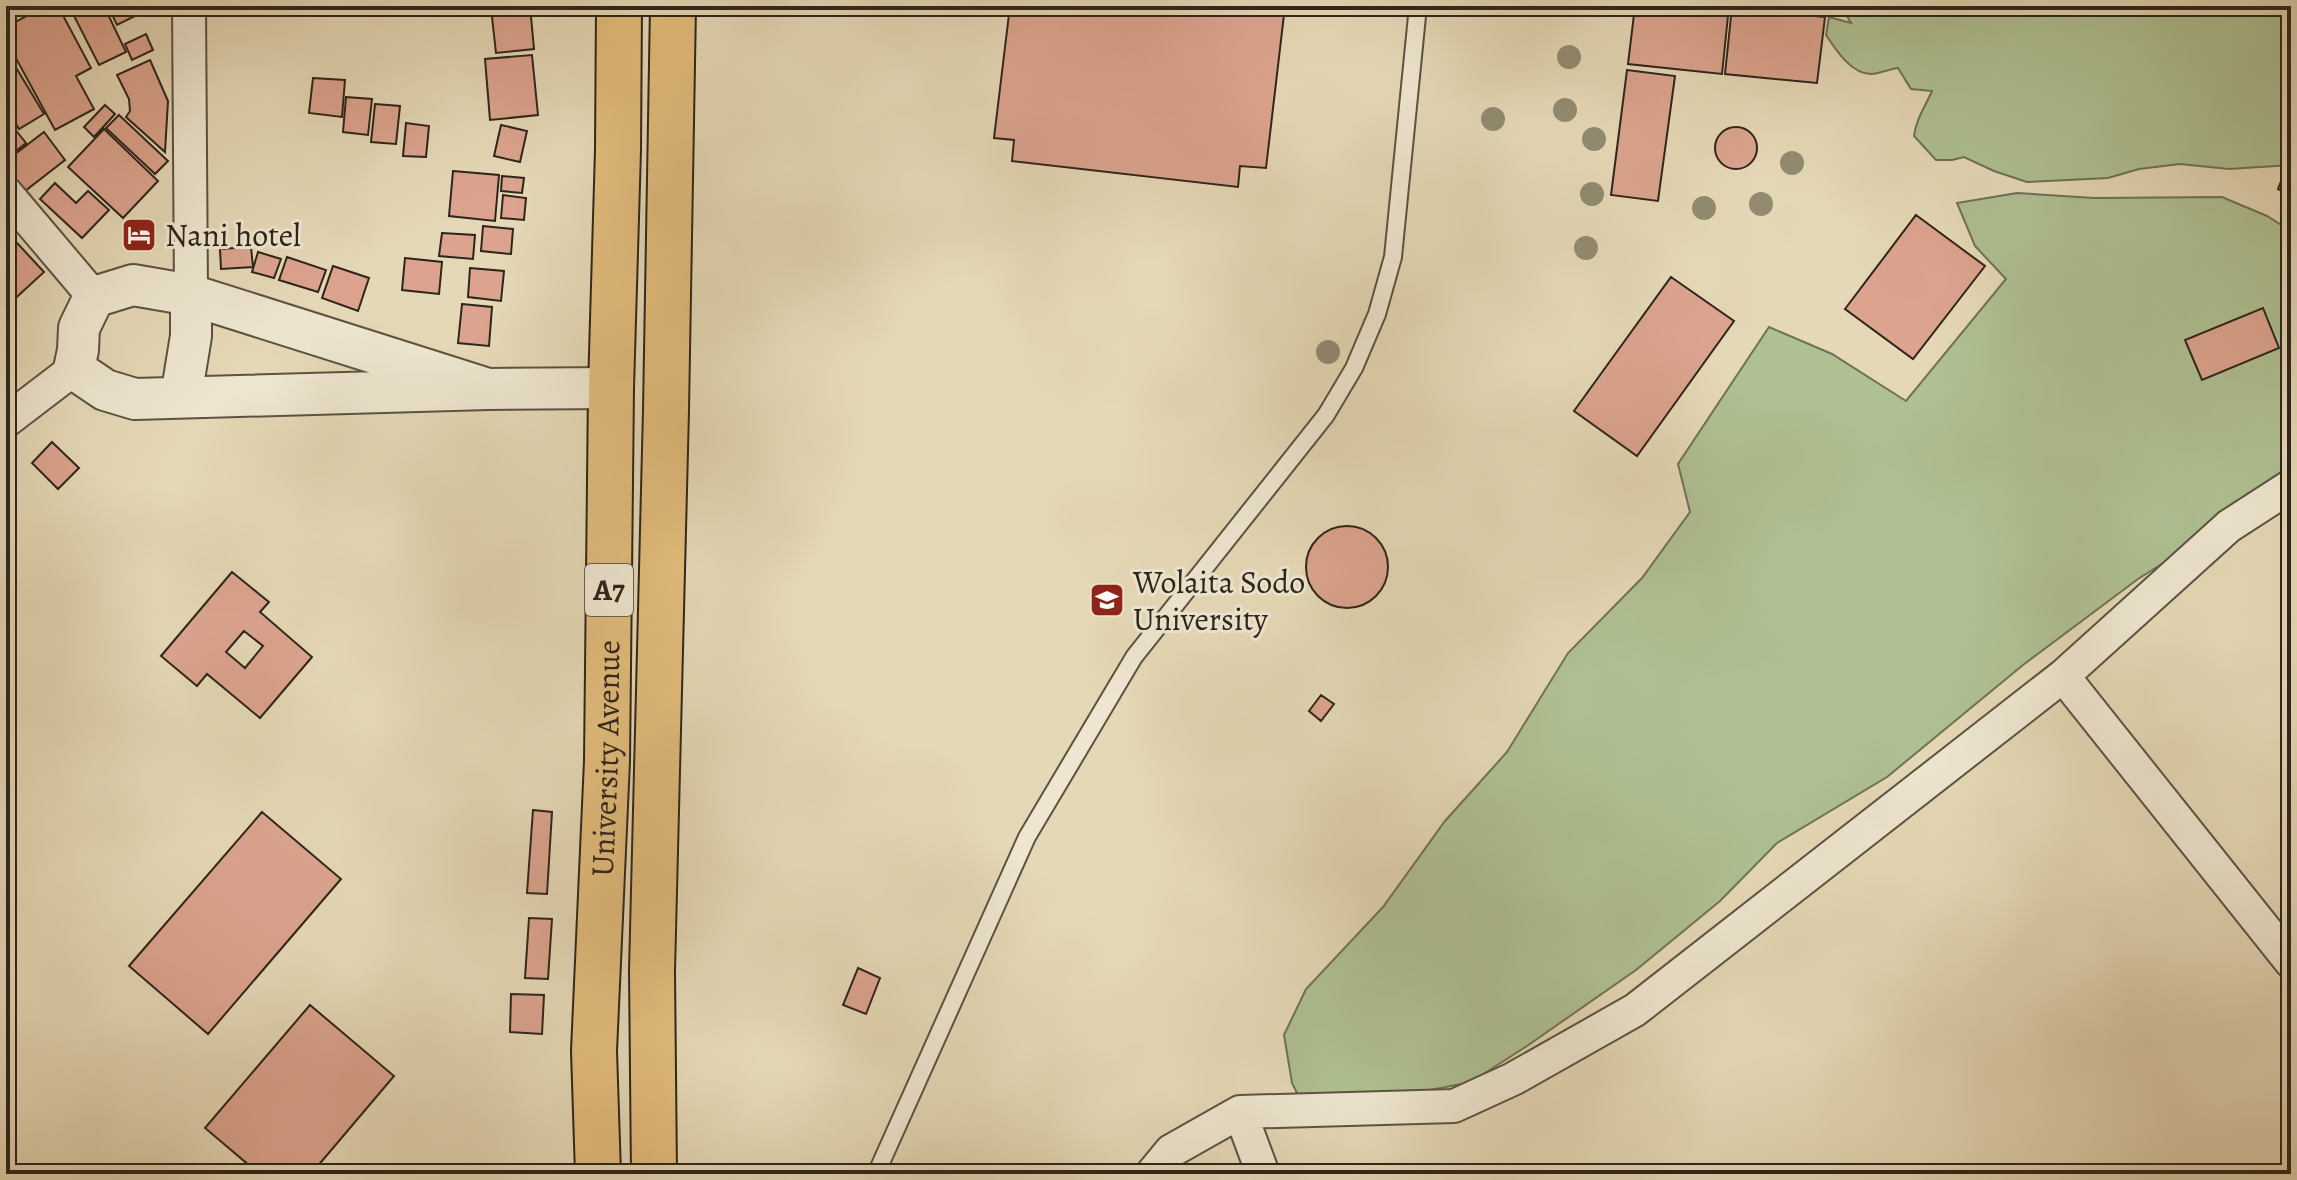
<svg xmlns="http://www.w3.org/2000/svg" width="2297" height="1180" font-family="Alegreya,serif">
<rect width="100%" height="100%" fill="#e5d8b6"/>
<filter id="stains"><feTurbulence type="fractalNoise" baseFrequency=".0025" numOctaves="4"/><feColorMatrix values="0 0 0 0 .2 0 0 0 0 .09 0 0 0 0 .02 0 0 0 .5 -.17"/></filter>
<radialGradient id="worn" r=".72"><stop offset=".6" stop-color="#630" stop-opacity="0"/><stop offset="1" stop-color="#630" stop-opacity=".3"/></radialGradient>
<path fill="#afc092" stroke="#6e7256" stroke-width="2" d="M 1841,6 L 2291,6 L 2291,165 L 2229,169 L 2180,164 L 2139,169 L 2108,178 L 2027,182 L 1994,171 L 1964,157 L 1952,160 L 1936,160 L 1914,136 C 1916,119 1925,107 1932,91 L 1911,89 L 1898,68 C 1889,69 1879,74 1871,74 C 1851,74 1836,50 1826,35 L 1829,17 L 1851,23 Z
M 2017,193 L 2094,198 L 2222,197 L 2267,216 L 2291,231 L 2291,482 L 2138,579 L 2023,665 L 1887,777 L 1777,843 L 1720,901 L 1636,970 L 1527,1046 L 1471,1082 L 1395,1097 L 1299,1097 L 1292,1083 L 1284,1035 L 1306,989 L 1383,907 L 1445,821 L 1507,752 L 1568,653 L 1642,578 L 1690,512 L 1678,464 L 1769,327 L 1832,354 L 1906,401 L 2006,279 L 1975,246 L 1957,203 Z"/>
<path fill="#dca48f" stroke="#2e251b" stroke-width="2" fill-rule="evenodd" d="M 45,6 L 58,6 L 91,68 L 76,76 L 94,109 L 55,130 L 6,40 L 6,27 Z
M 79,6 L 104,6 L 126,52 L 99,65 L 71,10 Z
M 108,6 L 132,6 L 137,15 L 117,25 Z
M 508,6 L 530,6 L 534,49 L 496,53 L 491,8 Z
M 1010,6 L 1285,6 L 1266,168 L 1240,166 L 1238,187 L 1012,161 L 1014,140 L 994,138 Z
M 1635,6 L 1729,6 L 1722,74 L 1628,64 Z
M 1732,7 L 1825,17 L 1817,83 L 1725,74 Z
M 146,34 L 153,50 L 132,60 L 125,44 Z
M 6,51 L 44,114 L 19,129 L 6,107 Z
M 532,55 L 538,115 L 490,120 L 485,59 Z
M 150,60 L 168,101 L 165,152 L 126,117 L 130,111 L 129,99 L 117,75 Z
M 1627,70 L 1675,76 L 1658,201 L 1611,195 Z
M 313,78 L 345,80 L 342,117 L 309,113 Z
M 346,97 L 372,99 L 368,135 L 343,132 Z
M 375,104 L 400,106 L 396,144 L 371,142 Z
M 105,105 L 115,114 L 94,137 L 84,127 Z
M 119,115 L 168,161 L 155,174 L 106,128 Z
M 6,118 L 26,143 L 6,159 Z
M 406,123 L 429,126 L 426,157 L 403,156 Z
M 501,125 L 527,131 L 520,162 L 494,156 Z
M1715 148a21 21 0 1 1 42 0a21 21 0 1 1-42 0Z
M 104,129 L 158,181 L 123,218 L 68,167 Z
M 44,132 L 65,160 L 25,191 L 6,167 L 6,161 Z
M 2291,156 L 2291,195 L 2278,189 Z
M 453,171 L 499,175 L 495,221 L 449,216 Z
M 502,176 L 524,178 L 522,193 L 501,191 Z
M 55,183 L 76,203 L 88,191 L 109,210 L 82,238 L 40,199 Z
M 503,195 L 526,198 L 524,220 L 501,218 Z
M 1916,215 L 1985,266 L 1913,359 L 1845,309 Z
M 483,226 L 513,229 L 511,254 L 481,251 Z
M 6,231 L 44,272 L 8,305 L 6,303 Z
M 442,233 L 475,235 L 473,259 L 439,256 Z
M 251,247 L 253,267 L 221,269 L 220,249 Z
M 258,252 L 281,259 L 274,278 L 252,272 Z
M 287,257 L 326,270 L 318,292 L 279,280 Z
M 405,258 L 442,262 L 439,294 L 402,290 Z
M 333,266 L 369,278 L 358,311 L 322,298 Z
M 470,268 L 504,271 L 501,301 L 468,297 Z
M 1671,277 L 1734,321 L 1637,456 L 1574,411 Z
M 462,304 L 492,307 L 489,346 L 458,343 Z
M 2263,308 L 2279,348 L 2202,380 L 2185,340 Z
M 52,442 L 79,468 L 58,489 L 32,463 Z
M1306 567a41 41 0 1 1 82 0a41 41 0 1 1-82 0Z
M 232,572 L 269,602 L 260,612 L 312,657 L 260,718 L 207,674 L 197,686 L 161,656 ZM 244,631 L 263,646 L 245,668 L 226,652 Z
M 1321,695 L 1334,704 L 1321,721 L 1309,711 Z
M 533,810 L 552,812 L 547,894 L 527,893 Z
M 262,812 L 341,879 L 208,1034 L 129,966 Z
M 529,918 L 552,919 L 548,979 L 525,978 Z
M 858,968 L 880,978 L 866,1014 L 843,1005 Z
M 511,994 L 544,995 L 542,1034 L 510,1032 Z
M 310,1005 L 394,1076 L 311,1174 L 255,1174 L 257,1172 L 205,1128 Z"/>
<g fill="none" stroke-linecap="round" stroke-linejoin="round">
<g stroke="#5c5242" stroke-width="20">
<path id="service" d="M 876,1174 L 1027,837 L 1134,657 L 1326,415 L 1354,368 L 1377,314 L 1393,257 L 1418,6"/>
</g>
<g stroke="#5c5242" stroke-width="36">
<path id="minor" d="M 189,6 L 191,295
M 6,193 L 94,297
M 6,421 L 74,369
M 2063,676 L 2291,962
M 1240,1112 L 1263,1174
M 1152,1174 L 1171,1151 L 1240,1112 L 1454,1106 L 1513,1079 L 1635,1010 L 2063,676 L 2229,526 L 2291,486"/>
</g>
<g stroke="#5c5242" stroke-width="44">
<path id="tertiary" d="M 191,295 L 488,389 L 611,388
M 181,397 L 191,336 L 191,295 L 133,285 L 94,297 L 79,328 L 78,350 L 74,369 L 105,390 L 135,399 L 488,389"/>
</g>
<g stroke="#2e251b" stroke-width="48">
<g id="trunk">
<path id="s1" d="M 598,1174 L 594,1051 L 607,761 L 611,388 L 618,150 L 619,6"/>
<path d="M 654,1174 L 652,971 L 666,410 L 673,6"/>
</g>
</g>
<use href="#service" stroke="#eee6d0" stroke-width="16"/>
<use href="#minor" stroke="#eee6d0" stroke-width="32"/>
<use href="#tertiary" stroke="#eee6d0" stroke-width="40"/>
<use href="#trunk" stroke="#e2bc7b" stroke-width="44"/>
</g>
<g fill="#928b71">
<circle cx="1569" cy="57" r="12"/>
<circle cx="1565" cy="110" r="12"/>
<circle cx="1493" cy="119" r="12"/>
<circle cx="1594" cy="139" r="12"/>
<circle cx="1792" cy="163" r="12"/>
<circle cx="1592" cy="194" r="12"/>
<circle cx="1761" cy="204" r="12"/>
<circle cx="1704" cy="208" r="12"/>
<circle cx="1586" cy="248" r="12"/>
<circle cx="1328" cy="352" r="12"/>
</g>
<defs>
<g id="hotel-square" transform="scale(1.8)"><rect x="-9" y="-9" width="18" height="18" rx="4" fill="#8f2418" stroke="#eee6d0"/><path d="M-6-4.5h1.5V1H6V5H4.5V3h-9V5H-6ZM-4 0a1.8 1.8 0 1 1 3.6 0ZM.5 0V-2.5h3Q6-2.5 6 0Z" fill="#fff"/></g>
<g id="university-square" transform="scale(1.8)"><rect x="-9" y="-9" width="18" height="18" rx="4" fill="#8f2418" stroke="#eee6d0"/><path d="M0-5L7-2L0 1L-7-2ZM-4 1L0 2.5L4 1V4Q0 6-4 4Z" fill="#fff"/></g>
</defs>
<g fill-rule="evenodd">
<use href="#hotel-square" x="139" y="235"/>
<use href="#university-square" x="1107" y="600"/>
</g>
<g text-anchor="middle" stroke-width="6" stroke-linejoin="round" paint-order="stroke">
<rect fill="#eee6d0" stroke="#685f51" stroke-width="2" x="585" y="564" width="48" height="52" rx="6"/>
<g font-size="30" font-weight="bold" fill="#2e251b">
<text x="609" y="600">A7</text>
</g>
<g font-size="32" fill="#2e251b" stroke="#eee6d0" text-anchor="start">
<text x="165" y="246">Nani hotel</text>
<text x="1133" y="593">Wolaita Sodo<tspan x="1133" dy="37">University</tspan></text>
</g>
<g font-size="32" fill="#2e251b" stroke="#eee6d0">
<text dy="11" stroke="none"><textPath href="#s1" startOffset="416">University Avenue</textPath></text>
</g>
</g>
<rect width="2297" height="1180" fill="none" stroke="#e5d8b6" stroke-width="32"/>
<rect x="8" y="8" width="2281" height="1164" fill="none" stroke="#2e251b" stroke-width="4"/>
<rect x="16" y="16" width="2265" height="1148" fill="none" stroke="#2e251b" stroke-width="2"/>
<rect width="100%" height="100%" filter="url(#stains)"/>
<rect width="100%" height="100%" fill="url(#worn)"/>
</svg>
